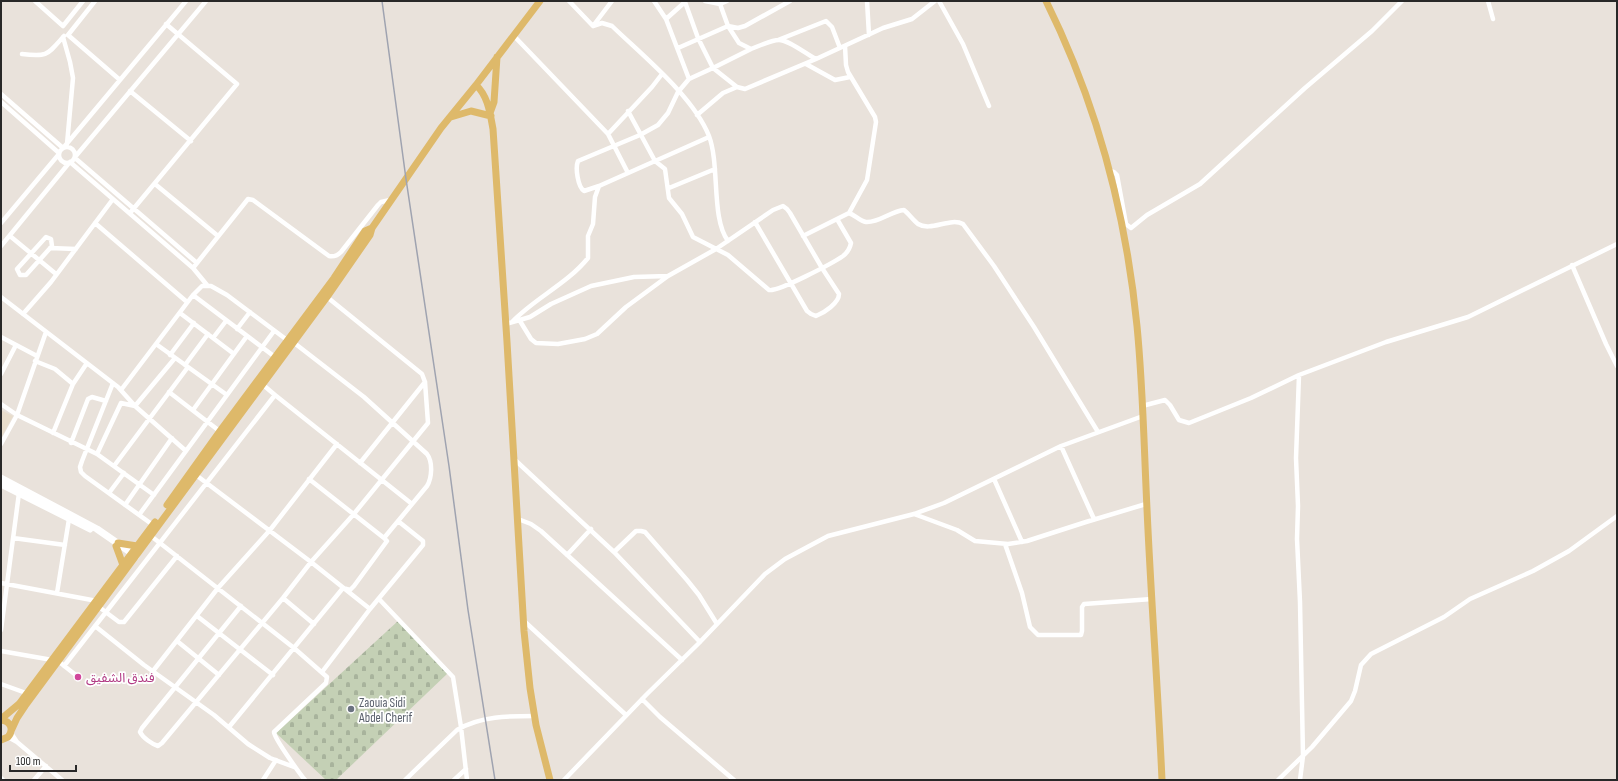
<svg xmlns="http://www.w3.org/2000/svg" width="1618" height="781" font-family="'Sofia Sans Condensed','Noto Sans Arabic',sans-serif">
<defs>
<pattern id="cemetery-stones" width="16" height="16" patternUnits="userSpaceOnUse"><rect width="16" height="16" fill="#c4d0b5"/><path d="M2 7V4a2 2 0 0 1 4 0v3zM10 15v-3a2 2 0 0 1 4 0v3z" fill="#a8b39c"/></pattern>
</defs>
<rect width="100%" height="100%" fill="#e9e2db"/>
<path fill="#e8ddcc" d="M 1,410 L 13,416 L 1,438 Z"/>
<path fill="url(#cemetery-stones)" d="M 398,621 L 448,673 L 336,780 L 326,780 L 276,733 Z"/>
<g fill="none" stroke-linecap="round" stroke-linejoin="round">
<path stroke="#fff" stroke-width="4.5" d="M 35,1 L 63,26 L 83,1
M 95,1 L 68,35 L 120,80
M 569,1 L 593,26 L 602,23 L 612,26 C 643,56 693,96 709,136 C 720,165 711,219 728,241
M 654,1 L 666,19 L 689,79 L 678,92 L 668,113 L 658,125 L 640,135 L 578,161 C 575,168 578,187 584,191 L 599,186 L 709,137
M 705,1 L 720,4 L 728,26 L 738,28 L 745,26 L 790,1
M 867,1 L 869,35
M 939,1 L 963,44 L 989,106
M 1488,1 L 1493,19
M 685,2 L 698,38 L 713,68 L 751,49
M 720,4 L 727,1
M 666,19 L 685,2
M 593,26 L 612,1
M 514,36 L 608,134 L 652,87 L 662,74
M 63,37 L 70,62 L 73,78 L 67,144
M 778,40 L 826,21 L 832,27 L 840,48
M 678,48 L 728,26 L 739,43 L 751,49 C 759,46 771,40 779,40 C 789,40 806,54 816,59
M 22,54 C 48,57 47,55 64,36
M 806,64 L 835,80 L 850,77
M 689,79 L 713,68 L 737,87 L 745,89 L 816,59 L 883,28 L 912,19 L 935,1
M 130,91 L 191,141
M 1,94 L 63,148
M 1,102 L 59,153
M 628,111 L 655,161 L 665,169 L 669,198 L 682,214 L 693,237 L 728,255 L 769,290 C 778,292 833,263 843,256 C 847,253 850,248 851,243 L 837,219
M 697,115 L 723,93 L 737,87
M 608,134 L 628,173
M59 155a8 8 0 1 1 16 0a8 8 0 1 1-16 0Z
M 64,147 L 186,1
M 75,157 L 206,1
M 75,158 L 197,263
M 70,162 L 193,268
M 1109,170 L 1114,172 L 1117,175 L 1126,224 L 1131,228 L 1147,215 L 1200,184 L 1305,88 L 1372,31 L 1402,1
M 155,184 L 218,236
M 669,188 L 715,169
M 130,213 L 237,84 L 166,24
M 849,213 C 855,215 860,221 866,222 C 879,223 891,211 904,210 C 909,214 913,220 918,224 C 931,232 950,217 963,224 L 994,266 L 1034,327 L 1098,432
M 1,223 L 59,154
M 95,223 L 187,302
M 10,236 L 56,274
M 803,236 L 849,213 L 867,180 L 876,122 L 875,117 L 848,72 L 846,65 L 845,46
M 46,237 L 51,239 L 52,246 L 26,275 L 20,275 L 17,269 Z
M 1,246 L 69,163
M 50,248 L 76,249
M 1572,265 L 1606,344 L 1617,366
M 207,285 L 193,268 L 248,199 L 253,200 L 329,256 C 334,257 337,256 341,252 L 378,205 L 381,202 L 390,200
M 193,295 L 275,357
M 1,297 L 118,387 L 135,406 L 186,451
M 180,313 L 234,354
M 23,314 L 51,282 L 113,199
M 520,321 L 531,339 L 536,343 L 558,344 L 585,339 L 597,334 L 626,307 L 668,276
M 512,322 C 535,298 567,284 588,258 L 588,236 L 593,224 L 595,197 L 599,186
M 506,324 L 530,317 L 551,304 L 591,286 L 634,277 L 668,276 L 716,249 L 773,210 L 783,206 L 787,209 L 790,213 L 822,268 L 839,294 C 839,303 824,313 816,316 L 811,314 L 807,311 L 755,222
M 237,329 L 250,312
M 1,337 L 37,356
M 213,338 L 226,321
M 156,344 L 227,395
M 170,355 L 194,323
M 35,361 L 55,369 L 73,384
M 185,365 L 208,334
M 1,374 L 16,345
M 1299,375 L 1296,458 L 1298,506 L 1297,539 L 1300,602 L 1303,756 L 1300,780
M 113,383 L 82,461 L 80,467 L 81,472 L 85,476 L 153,525
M 121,390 L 193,295 L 202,286 L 211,286 L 227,295 L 287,340
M 169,392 L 222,433
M 275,395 L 412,504
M 1,404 L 17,415 L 97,454 L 154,495
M 1142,406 L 1165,400 L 1170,405 L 1179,420 L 1189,423 L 1251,398 L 1299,375 L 1386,342 L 1468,317 L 1617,244
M 193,410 L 247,336
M 53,433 L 73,384 L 87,363
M 71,443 L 88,399 L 92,397 L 106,401
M 1,444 L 17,415 L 46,332
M 1061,446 L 1094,519
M 97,454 L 121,403 L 135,406 L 175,358
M 514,459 L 614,552 L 700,642
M 360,463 L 425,382
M 114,466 L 188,367
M 196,475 L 311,562 L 370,609
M 309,479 L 384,538
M 994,479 L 1022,542
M 109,493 L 124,473
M 125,505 L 172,438
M 914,514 L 957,530 L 975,541 L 1008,544 L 1027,541 L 1086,522 L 1146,504
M 139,515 L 274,331
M 518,519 L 531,524 L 541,531 L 682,660
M 151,536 L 294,648 L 327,677 L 326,683 L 274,732 C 274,738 300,774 305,780
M 13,538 L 65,545
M 1005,544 L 1022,593 L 1030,627 L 1038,635 L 1081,635 L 1082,631 L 1082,607 L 1084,604 L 1152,599
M 614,552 L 636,531 L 641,531 L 645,532 L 687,580 L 699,595 L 717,624
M 567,555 L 591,529
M 1,583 L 97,601
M 57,593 L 69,519
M 283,598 L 314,624
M 379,599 L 453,677 L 461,727 L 467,780
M 241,606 L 142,728 L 140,732 C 143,738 152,744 158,746 L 162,743 L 283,598 L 311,562 L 353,515 L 428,423 L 425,382 L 422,374 L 327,297
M 99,607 L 119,622 L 124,622 L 177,556
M 197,616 L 273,675
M 524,621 L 626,715
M 95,626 L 144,665 L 214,715 L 248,744 L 270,758 L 294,767
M 1,630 L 19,493
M 177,641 L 219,675
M 1,651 L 58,661 L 77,676
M 64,666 L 275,395 L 262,384
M 153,671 L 218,588 L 270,530 L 337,444
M 322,672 L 370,609 L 423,545 L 423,541 L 398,521
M 1,684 L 26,693
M 642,699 L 660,717 L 734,780
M 229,727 L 343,588 L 350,590 L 354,586 L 387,541 L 384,538 L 427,486 C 432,478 433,462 427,454 L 364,397 L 293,342
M 8,737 L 17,742 L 11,733
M 17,742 L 62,780
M 1,778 L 3,780
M 34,780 L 46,766
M 263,780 L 276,760
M 405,780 L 457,730 C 480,716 509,716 535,716
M 454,780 L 466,769
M 564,780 L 647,694 L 698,644 L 765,574 L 785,559 L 828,536 L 914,514 L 944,503 L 1061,446 L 1143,416
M 1278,780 L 1312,747 L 1351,701 L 1355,691 L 1361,665 L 1371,654 L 1444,617 L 1470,599 L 1533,571 L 1569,551 L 1617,516"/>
<path stroke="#fff" stroke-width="7" d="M 1,478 L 97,529 L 136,556
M 1,484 L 90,529"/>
<path stroke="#deb96a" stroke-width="7" d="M 1046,1 C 1096,102 1126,214 1137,326 C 1143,387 1144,448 1147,509 C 1151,599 1158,690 1162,780
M 476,85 C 488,96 490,113 493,129 L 507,342 L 524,631 L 530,688 L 536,725 L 550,780
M 490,113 L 494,102 L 497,57
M 451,117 L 471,111 L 491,116
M 167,505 L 220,431 L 334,278 L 365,231 L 372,228
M 118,543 L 137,546
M 116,546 L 123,565
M 1,719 L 19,704 L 155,522
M 1,720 C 11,721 14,730 8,737 L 1,740
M 11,731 L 17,718 L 25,706 L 327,297 L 370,235 L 372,228 L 441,128 L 476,85 L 540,1"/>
<path stroke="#9fa3b0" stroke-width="1.5" d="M 382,1 L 406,179 L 449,466 L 468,610 L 495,780"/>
</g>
<circle fill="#d1479c" stroke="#fff" stroke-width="1.5" cx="78" cy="677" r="4"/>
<circle fill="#6b7280" stroke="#fff" stroke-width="1.5" cx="351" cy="709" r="4"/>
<g text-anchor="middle" stroke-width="3.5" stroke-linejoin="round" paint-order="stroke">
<g font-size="13" fill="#b23c85" stroke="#fff" text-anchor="start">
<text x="86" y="682">فندق الشفيق</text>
</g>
<g font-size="13" fill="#5b616d" stroke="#fff" text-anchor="start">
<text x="359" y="707">Zaouia Sidi<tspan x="359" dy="15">Abdel Cherif</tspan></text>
</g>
</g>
<rect width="1618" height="781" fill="none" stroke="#282828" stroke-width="4"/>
<path d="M10 765v6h66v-6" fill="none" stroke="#282828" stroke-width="2"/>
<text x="16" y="765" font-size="12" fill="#282828" stroke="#ffffff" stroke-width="3" paint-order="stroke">100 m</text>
</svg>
